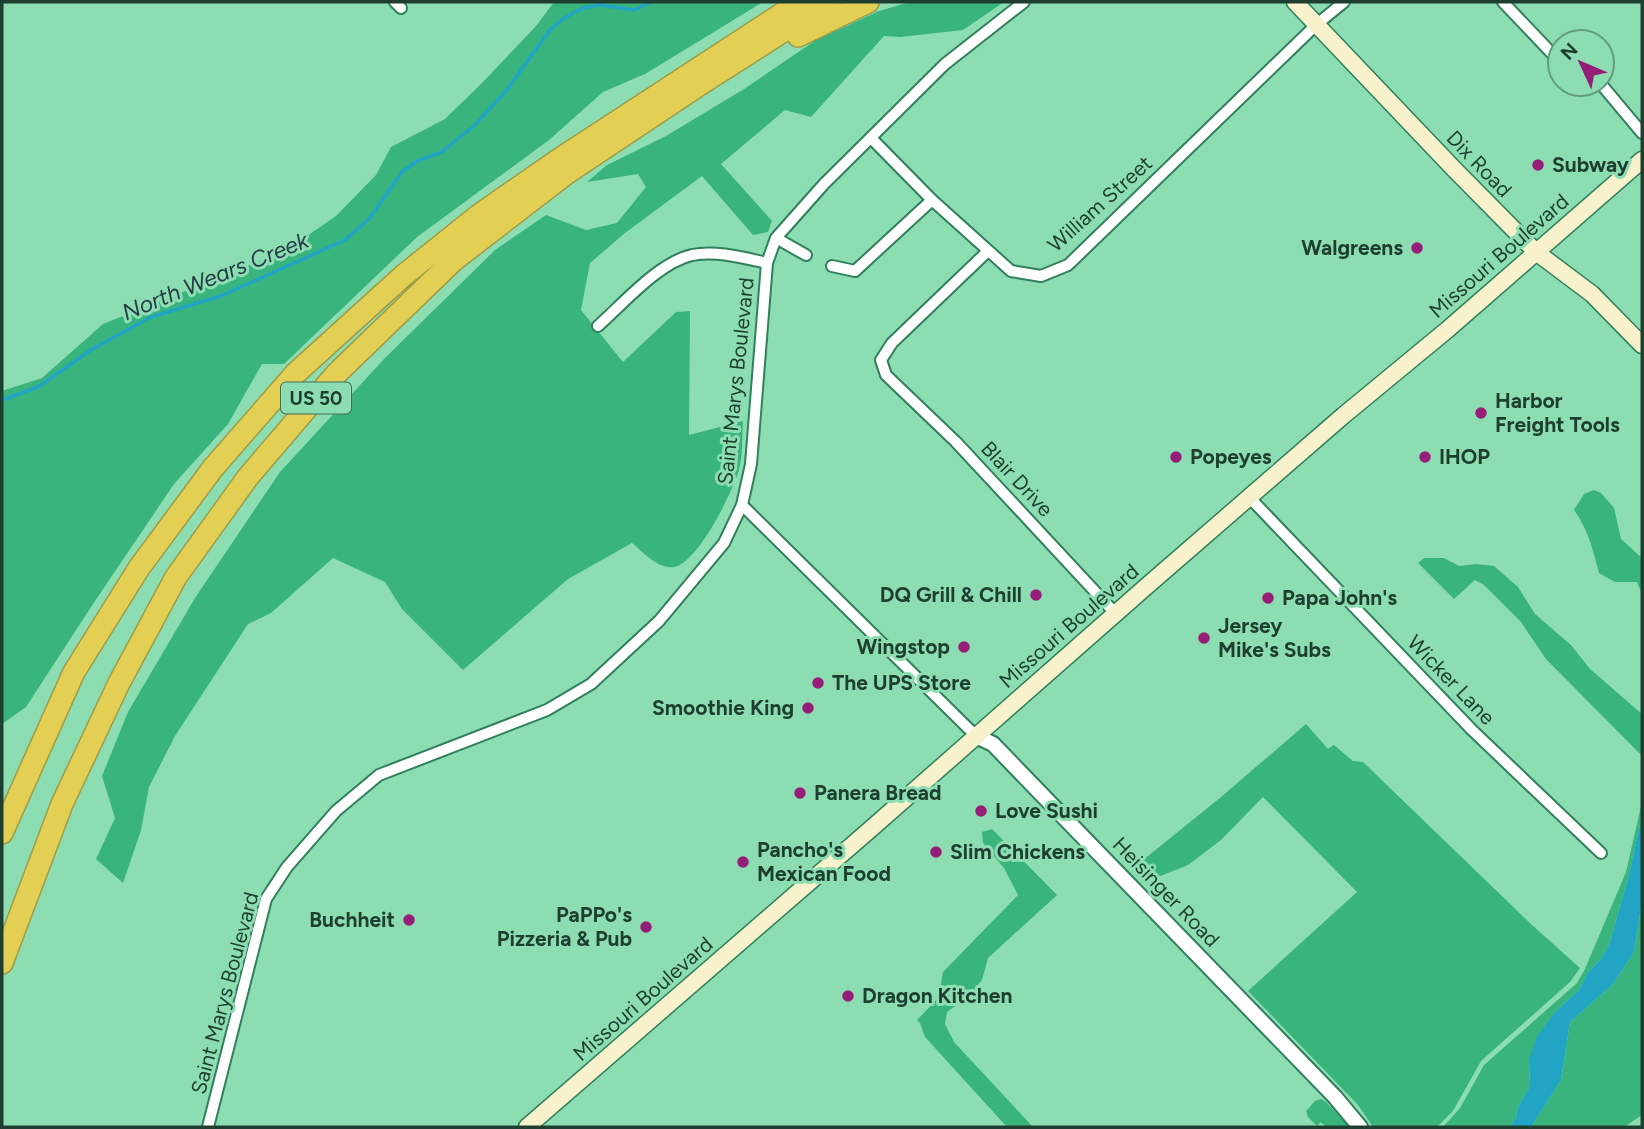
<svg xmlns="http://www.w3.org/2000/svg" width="1644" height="1129" font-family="Figtree,sans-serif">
<rect width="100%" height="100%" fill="#8dddb3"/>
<path fill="#39b47d" d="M 554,2 L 763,2 L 645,74 L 603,92 L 549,140 L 417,237 L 284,364 L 262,364 L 228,424 L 174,484 L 93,604 L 26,707 L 2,724 L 2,391 L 42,378 L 103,324 L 285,251 L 336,216 L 376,175 L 391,147 L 445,119 L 483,82 L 536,26 Z
M 910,2 L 1004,2 L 963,30 L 900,37 L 884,36 L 811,117 L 785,110 L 721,164 L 772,221 L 768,232 L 753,235 L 702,176 L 625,233 L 590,263 L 581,310 L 623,362 L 676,312 L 690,311 L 689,435 L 743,421 C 742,437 743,455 739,470 C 732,493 698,563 674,567 C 658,569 644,553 632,543 L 568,579 L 463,670 L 402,609 L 385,582 L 333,558 L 271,613 L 248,624 L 175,736 L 149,787 L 141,830 L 123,883 L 96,859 L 115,818 L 102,776 L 128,712 L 195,598 L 280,472 L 384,359 L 495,250 L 546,215 L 586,230 L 617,223 L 646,187 L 638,174 L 587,182 L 607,165 L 666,136 L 744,89 L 816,40 L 879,11 Z
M 1594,490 L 1601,493 L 1614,508 L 1621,539 L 1642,558 L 1642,594 L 1637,582 L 1615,582 L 1599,573 C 1593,550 1588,529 1574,510 L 1584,494 Z
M 1424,558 L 1444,558 L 1459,566 L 1476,564 L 1494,566 L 1518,587 L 1535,614 L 1571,645 L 1590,669 L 1642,714 L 1642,756 L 1546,659 L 1521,622 L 1484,585 L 1475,580 L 1454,599 L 1418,563 Z
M 1306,724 L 1328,749 L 1334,745 L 1353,761 L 1363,762 L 1532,925 L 1580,968 L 1570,982 L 1481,1061 L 1453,1111 L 1437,1127 L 1373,1127 L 1358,1105 L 1248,991 L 1357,892 L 1263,797 L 1221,840 L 1188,865 L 1143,883 L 1132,869 L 1221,797 Z
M 1642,802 L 1642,815 L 1629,875 L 1609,945 L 1601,959 L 1589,971 L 1579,990 L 1555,1012 L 1529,1059 L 1530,1086 L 1518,1107 L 1516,1118 L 1510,1127 L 1443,1127 L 1460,1108 L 1484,1065 L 1577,983 L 1585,969 L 1626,872 Z
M 992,829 L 1057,895 L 988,958 L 982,980 L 969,996 L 947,1012 L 945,1024 L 954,1042 L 1033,1127 L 1007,1127 L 925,1037 L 920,1023 L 917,1020 L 939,997 L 943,972 L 1018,895 L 1004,868 L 983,843 L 982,832 Z
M 1642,901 L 1642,1115 L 1624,1127 L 1531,1127 L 1561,1080 L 1570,1022 L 1613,984 L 1634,952 Z
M 1321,1099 L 1326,1102 L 1350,1127 L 1326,1127 L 1321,1122 L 1317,1126 L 1308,1117 L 1306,1111 L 1315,1101 Z"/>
<path fill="#22a4c5" d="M 1642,815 L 1642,901 L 1634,952 L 1613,984 L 1570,1022 L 1561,1080 L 1531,1127 L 1510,1127 L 1516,1118 L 1518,1107 L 1530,1086 L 1529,1059 L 1537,1037 L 1555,1012 L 1579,990 L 1589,971 L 1601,959 L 1609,945 L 1629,875 Z"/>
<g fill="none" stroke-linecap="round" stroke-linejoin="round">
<path stroke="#22a4c5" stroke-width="3.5" d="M 2,400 L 38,387 L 91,350 L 151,317 L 221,296 L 345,240 L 369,219 L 402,172 L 417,161 L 442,152 L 475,125 L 506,91 L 550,30 L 566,17 L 583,8 L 600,5 L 634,10 L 651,2"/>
<g stroke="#2f805b" stroke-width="14">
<path id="minor" d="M 395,2 L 401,8
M 1503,2 L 1560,62
M 1601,84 L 1642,133
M 871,138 L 932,200 L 1011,271 L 1041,276 L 1068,265 L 1316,25 L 1344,2
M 776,238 L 806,255
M 988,251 L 892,343 L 881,360 L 886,375 L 956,442 L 1115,613
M 832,266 L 855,271 L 932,200
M 598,326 C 624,303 658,263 692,255 C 717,250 744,258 767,263
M 1249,497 L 1472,730 L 1601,853
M 742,505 L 976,736
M 208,1127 L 266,899 L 287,867 L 336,811 L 379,775 L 547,710 L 591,684 L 659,621 L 724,543 L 742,505 L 751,464 L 767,263 L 776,238 L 824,184 L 945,64 L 1024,2"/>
</g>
<g stroke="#2f805b" stroke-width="18">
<path id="tertiary" d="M 976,736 L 993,744 L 1019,771 L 1335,1097 L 1360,1127"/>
</g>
<g stroke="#2f805b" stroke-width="19">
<path id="secondary" d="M 1295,2 L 1454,169 L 1536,252 L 1592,294 L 1642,345
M 527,1127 L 873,827 L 1148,585 L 1344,415 L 1447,330 L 1642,160"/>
</g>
<g stroke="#9e9d47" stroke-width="24">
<path id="motorway" d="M 798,36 L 868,2
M 2,833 L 74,672 L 139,568 L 213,468 L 296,373 L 404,275 L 479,215 L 558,160 L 800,2
M 2,963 L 62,804 L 119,683 L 176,577 L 248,477 L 336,374 L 454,260 L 567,173 L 699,85 L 829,2"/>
</g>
<use href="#minor" stroke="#fff" stroke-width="10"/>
<use href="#tertiary" stroke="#fff" stroke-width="14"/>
<use href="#secondary" stroke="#f7f1cc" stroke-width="16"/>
<use href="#motorway" stroke="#e3cf54" stroke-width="21"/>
</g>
<g fill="#961e79" stroke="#8dddb3" stroke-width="2.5">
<circle cx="1538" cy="165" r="7"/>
<circle cx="1417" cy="248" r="7"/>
<circle cx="1481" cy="413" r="7"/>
<circle cx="1176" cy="457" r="7"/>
<circle cx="1425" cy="457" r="7"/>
<circle cx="1036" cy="595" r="7"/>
<circle cx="1268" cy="598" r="7"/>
<circle cx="1204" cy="638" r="7"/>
<circle cx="964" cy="647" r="7"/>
<circle cx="818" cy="683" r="7"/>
<circle cx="808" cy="708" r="7"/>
<circle cx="800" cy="793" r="7"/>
<circle cx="981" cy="811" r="7"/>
<circle cx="936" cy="852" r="7"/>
<circle cx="743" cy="862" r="7"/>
<circle cx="409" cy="920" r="7"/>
<circle cx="646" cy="927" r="7"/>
<circle cx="848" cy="996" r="7"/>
</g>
<g text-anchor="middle" stroke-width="6" stroke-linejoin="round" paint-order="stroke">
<rect fill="#8dddb3" stroke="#3f6e57" stroke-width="2" x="281" y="382.5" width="70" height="31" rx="5"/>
<g font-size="19" font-weight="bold" fill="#1e3f2f">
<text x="316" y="405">US 50</text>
</g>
<g font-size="21" fill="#1e3f2f" stroke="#8dddb3">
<text transform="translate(1479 164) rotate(46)" y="7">Dix Road</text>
<text transform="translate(1100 204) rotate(-42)" y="7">William Street</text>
<text transform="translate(1499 256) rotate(-41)" y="7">Missouri Boulevard</text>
<text transform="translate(736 381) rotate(-84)" y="7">Saint Marys Boulevard</text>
<text transform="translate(1017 479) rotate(47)" y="7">Blair Drive</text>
<text transform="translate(1069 626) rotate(-41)" y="7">Missouri Boulevard</text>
<text transform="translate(1451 680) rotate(46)" y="7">Wicker Lane</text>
<text transform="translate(1166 892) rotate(46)" y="7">Heisinger Road</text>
<text transform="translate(225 993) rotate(-75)" y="7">Saint Marys Boulevard</text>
<text transform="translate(643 999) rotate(-41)" y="7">Missouri Boulevard</text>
</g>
<g font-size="21" font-weight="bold" fill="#1e3f2f" stroke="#8dddb3" text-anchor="start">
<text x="1552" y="172">Subway</text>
<text x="1403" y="255" text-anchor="end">Walgreens</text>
<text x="1495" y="408">Harbor<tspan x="1495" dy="24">Freight Tools</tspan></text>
<text x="1190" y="464">Popeyes</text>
<text x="1439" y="464">IHOP</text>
<text x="1022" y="602" text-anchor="end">DQ Grill &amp; Chill</text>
<text x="1282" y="605">Papa John's</text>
<text x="1218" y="633">Jersey<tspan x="1218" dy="24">Mike's Subs</tspan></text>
<text x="950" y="654" text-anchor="end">Wingstop</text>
<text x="832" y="690">The UPS Store</text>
<text x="794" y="715" text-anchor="end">Smoothie King</text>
<text x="814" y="800">Panera Bread</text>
<text x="995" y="818">Love Sushi</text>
<text x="757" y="857">Pancho's<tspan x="757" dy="24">Mexican Food</tspan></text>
<text x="950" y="859">Slim Chickens</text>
<text x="632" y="922" text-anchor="end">PaPPo's<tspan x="632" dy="24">Pizzeria &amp; Pub</tspan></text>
<text x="395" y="927" text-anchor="end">Buchheit</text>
<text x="862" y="1003">Dragon Kitchen</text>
</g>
<g font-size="23" font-style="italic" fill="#243e46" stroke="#8dddb3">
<text transform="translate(215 276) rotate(-22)" y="8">North Wears Creek</text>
</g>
</g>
<rect width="1644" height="1129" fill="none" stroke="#1e3f2f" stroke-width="7"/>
<g transform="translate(1581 63) rotate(314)"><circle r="33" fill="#8dddb3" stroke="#619e7e" stroke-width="2"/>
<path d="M0-5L12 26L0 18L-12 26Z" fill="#961e79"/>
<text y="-10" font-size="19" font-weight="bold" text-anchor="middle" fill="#1e3f2f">N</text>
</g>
</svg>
